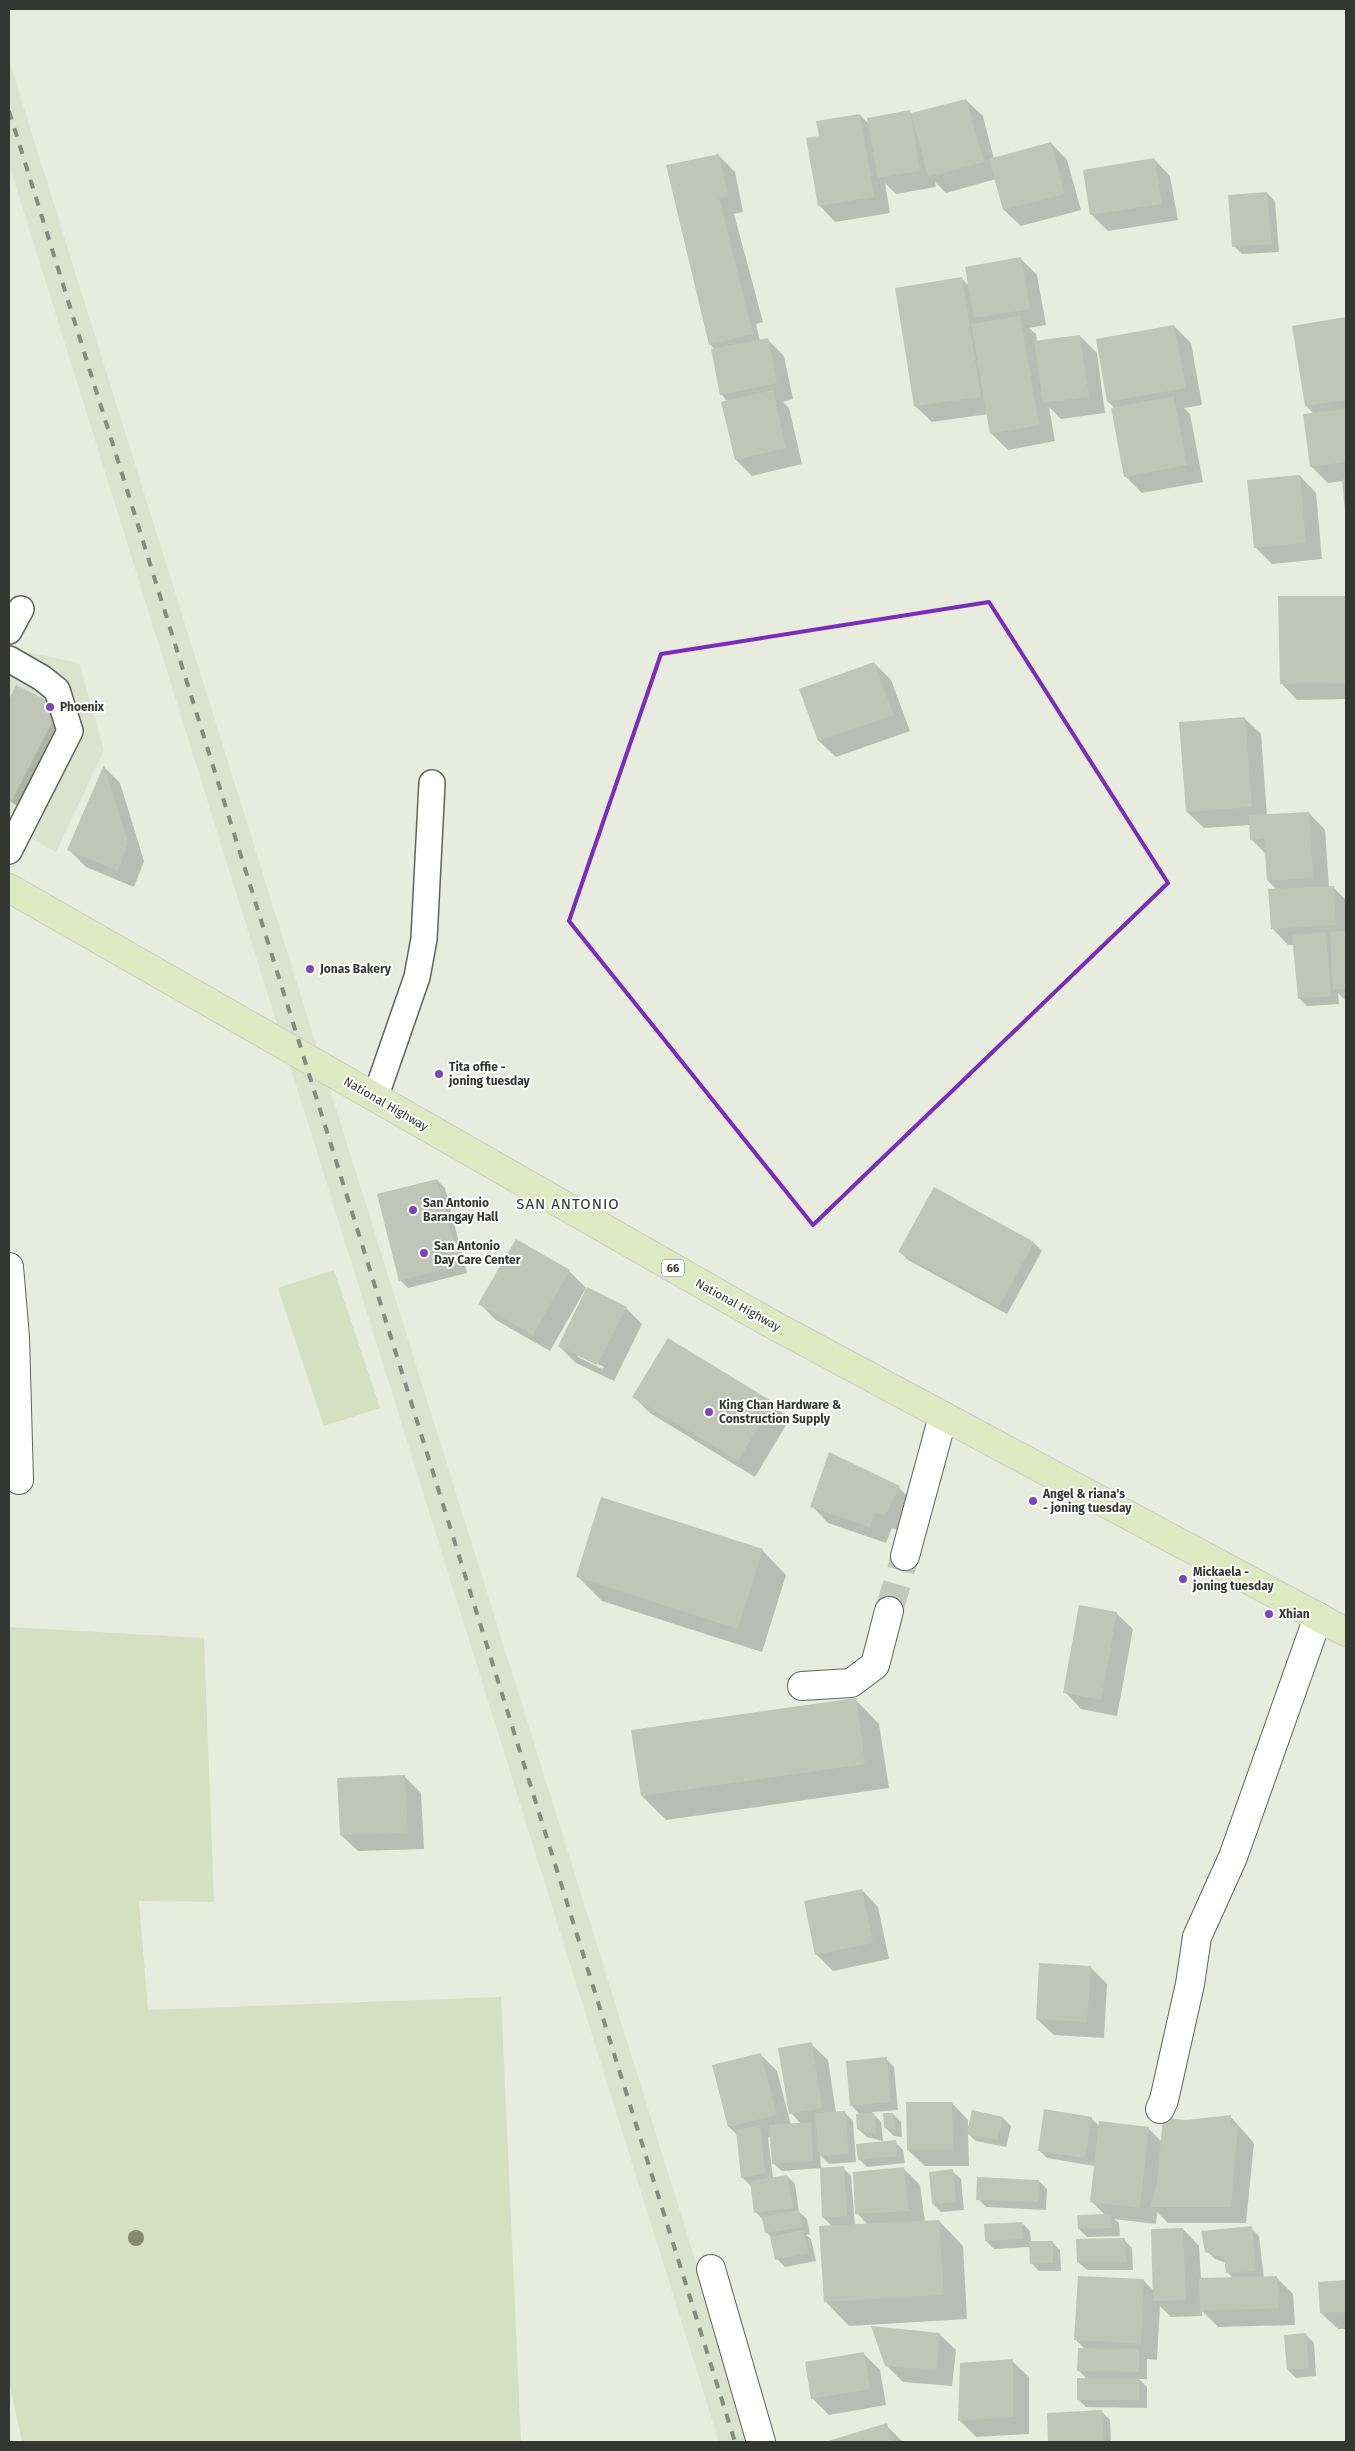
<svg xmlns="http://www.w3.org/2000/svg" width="1355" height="2451" font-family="'Fira Sans',sans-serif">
<rect width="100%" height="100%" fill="#e8ecdf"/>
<path fill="#dbe2cd" d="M 9,60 L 752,2442 L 719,2442 L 9,164 Z
M 9,648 L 79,663 L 104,750 L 56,852 L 9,826 Z"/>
<path fill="#d5dfc2" d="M 334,1270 L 380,1408 L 324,1426 L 278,1288 Z
M 9,1627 L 204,1638 L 214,1902 L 139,1901 L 148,2010 L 501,1997 L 521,2442 L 22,2442 L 9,2382 Z"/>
<path fill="#0003" fill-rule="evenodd" d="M 966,100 L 983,116 L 994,159 L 1051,143 L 1067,160 L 1081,210 L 1021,226 L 1004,210 L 996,179 L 946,193 L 935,182 L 936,187 L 896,194 L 885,183 L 890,213 L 835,222 L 819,205 L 821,137 L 860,115 L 870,125 L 909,111 L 912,114 Z
M 719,156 L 735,172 L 743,212 L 734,214 L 763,322 L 756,324 L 760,341 L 767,339 L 784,356 L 793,399 L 783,402 L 789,408 L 802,464 L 752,476 L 736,460 L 728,402 L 721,394 L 715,350 L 710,344 Z
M 1154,159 L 1170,176 L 1178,220 L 1108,231 L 1091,214 Z
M 1267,193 L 1275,201 L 1279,252 L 1242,254 L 1234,246 Z
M 1021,259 L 1037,275 L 1046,325 L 1029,328 L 1036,334 L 1037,342 L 1080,336 L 1097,353 L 1105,413 L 1061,419 L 1049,407 L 1055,441 L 1008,450 L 991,433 L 988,414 L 932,422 L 915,406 L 962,279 L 970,287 Z
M 1346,319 L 1346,514 L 1344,481 L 1328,483 L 1311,466 L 1314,414 L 1306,406 L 1293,327 Z
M 1174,326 L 1191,343 L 1202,405 L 1184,408 L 1190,414 L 1203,482 L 1142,493 L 1125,476 L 1115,408 L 1108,402 Z
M 1300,476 L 1316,493 L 1322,559 L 1272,564 L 1255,547 Z
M 1345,597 L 1346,699 L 1297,700 L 1281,683 Z
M 874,663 L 891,680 L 910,731 L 836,757 L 819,741 L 800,690 Z
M 17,687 L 68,716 L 20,807 L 9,801 L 9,702 Z
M 1244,718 L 1261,734 L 1267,816 L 1309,813 L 1325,830 L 1329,887 L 1333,887 L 1346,900 L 1346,1001 L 1338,993 L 1339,1004 L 1307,1006 L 1299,998 L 1294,945 L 1288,945 L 1272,928 L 1277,890 L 1268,881 L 1266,854 L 1251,839 L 1250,825 L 1204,828 L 1187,812 Z
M 104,767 L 120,783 L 144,861 L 134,887 L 86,867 L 69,850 Z
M 437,1180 L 445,1188 L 467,1273 L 408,1288 L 400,1280 Z
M 935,1188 L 1034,1243 L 1042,1251 L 1007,1314 L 908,1260 L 900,1252 Z
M 569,1271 L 586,1288 L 550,1351 L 496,1320 L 480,1304 Z
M 626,1308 L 642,1324 L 614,1381 L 576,1363 L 559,1346 ZM 578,1354 L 604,1367 L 602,1369 L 578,1357 Z
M 668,1340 L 773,1403 L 789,1420 L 755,1477 L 650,1413 L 633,1396 Z
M 899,1488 L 916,1504 L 902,1532 L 892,1528 L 886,1543 L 828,1523 L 812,1506 Z
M 762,1550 L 786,1575 L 762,1652 L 602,1601 L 577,1576 Z
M 1116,1613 L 1133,1629 L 1117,1716 L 1081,1709 L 1065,1692 Z
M 855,1699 L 879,1724 L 889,1788 L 666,1820 L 642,1796 Z
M 404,1776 L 421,1793 L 424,1849 L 358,1851 L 341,1835 Z
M 862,1890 L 878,1907 L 889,1959 L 833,1971 L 816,1954 Z
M 1090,1967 L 1107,1984 L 1104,2038 L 1054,2035 L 1037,2019 Z
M 811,2044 L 828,2060 L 836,2113 L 845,2113 L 853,2121 L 856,2162 L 829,2164 L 820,2155 L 821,2168 L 782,2171 L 773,2163 L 771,2137 L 768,2138 L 773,2178 L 787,2176 L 795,2184 L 799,2212 L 807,2219 L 810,2234 L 806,2235 L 811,2239 L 816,2261 L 785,2267 L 777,2259 L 772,2238 L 766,2232 L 764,2221 L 756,2212 L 751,2186 L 743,2178 L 738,2136 L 729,2127 L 713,2066 L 760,2054 L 777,2071 L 791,2125 L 801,2124 L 791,2113 Z
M 886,2059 L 894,2067 L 898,2110 L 872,2112 L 881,2122 L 883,2141 L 867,2137 L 858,2129 L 860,2115 L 851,2105 Z
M 952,2103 L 968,2120 L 968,2127 L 973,2111 L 1003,2118 L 1011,2126 L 1006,2147 L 976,2141 L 968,2134 L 969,2166 L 925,2166 L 908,2150 Z
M 893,2114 L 901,2122 L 902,2137 L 894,2136 L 885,2127 Z
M 1230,2116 L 1254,2143 L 1246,2223 L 1168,2223 L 1157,2212 L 1156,2224 L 1114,2219 L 1119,2223 L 1120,2236 L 1087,2237 L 1079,2229 L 1105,2215 L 1091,2201 L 1095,2166 L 1047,2158 L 1039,2150 L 1091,2118 L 1100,2127 L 1148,2128 L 1162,2142 L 1186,2121 Z
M 895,2142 L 903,2150 L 905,2163 L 867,2167 L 859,2159 Z
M 843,2168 L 851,2176 L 855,2226 L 868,2225 L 857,2213 L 903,2168 L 920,2185 L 925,2222 L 939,2221 L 963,2246 L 967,2319 L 849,2326 L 825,2301 L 833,2227 L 823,2217 Z
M 952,2171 L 961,2179 L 964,2210 L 941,2212 L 933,2204 L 930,2173 Z
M 1039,2181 L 1047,2189 L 1046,2210 L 986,2207 L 978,2199 Z
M 1022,2223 L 1030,2231 L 1031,2242 L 1052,2242 L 1060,2250 L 1061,2271 L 1039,2271 L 1031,2263 L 1031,2247 L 994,2249 L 986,2241 Z
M 1251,2228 L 1259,2236 L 1264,2278 L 1276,2277 L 1293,2294 L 1295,2325 L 1218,2327 L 1202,2311 L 1202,2316 L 1171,2317 L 1160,2306 L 1157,2360 L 1147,2359 L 1147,2379 L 1139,2379 L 1147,2387 L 1147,2408 L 1086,2407 L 1078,2399 L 1087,2379 L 1079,2371 L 1086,2350 L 1076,2340 L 1079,2277 L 1144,2281 L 1154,2291 L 1183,2229 L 1199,2246 L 1201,2279 L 1233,2278 L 1228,2273 L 1226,2263 L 1215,2259 L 1207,2251 Z
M 1124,2240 L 1132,2248 L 1133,2270 L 1087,2270 L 1078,2262 Z
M 1346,2281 L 1346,2329 L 1338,2329 L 1321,2313 L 1319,2283 Z
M 939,2334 L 956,2350 L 952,2386 L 903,2382 L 886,2365 Z
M 1306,2335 L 1314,2343 L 1316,2376 L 1296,2378 L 1288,2370 Z
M 863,2353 L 880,2370 L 886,2405 L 829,2415 L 812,2398 Z
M 1012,2361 L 1029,2377 L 1029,2434 L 976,2437 L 959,2420 Z
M 1102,2412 L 1110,2420 L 1111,2442 L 1050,2442 L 1048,2414 Z
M 886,2425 L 903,2442 L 828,2442 Z"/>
<path fill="#c0c5b8" d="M 966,99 L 984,162 L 928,177 L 911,113 Z
M 910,110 L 920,171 L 878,178 L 867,118 Z
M 860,114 L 874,197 L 818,206 L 806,138 L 819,136 L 816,121 Z
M 1051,142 L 1065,194 L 1003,210 L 989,159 Z
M 719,154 L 728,196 L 719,197 L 753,334 L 709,345 L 666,165 Z
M 1154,158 L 1162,204 L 1090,215 L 1083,170 Z
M 1267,192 L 1272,244 L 1232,247 L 1228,195 Z
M 1021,257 L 1030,309 L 974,318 L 965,267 Z
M 962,277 L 981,397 L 914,406 L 895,288 Z
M 1020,316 L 1039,425 L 990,434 L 971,324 Z
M 1346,317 L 1346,400 L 1305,406 L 1292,326 Z
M 1174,325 L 1186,388 L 1107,402 L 1096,339 Z
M 1080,335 L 1089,397 L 1043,403 L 1034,341 Z
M 768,338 L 777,383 L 720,395 L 711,349 Z
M 773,390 L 786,448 L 735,460 L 721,402 Z
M 1174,396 L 1187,465 L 1124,477 L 1111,408 Z
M 1346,409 L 1346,462 L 1310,467 L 1303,414 Z
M 1300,475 L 1306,543 L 1254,548 L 1247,480 Z
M 1342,479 L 1346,479 L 1346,512 L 1345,512 Z
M 1278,596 L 1345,596 L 1346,683 L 1280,684 Z
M 874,662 L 894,715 L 818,741 L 799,689 Z
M 16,685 L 60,707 L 12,800 L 9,799 L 9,700 Z
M 1245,717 L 1252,807 L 1186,812 L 1179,722 Z
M 104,765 L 128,843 L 118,871 L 67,850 Z
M 1309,812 L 1313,878 L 1267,881 L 1264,838 L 1250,840 L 1249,815 Z
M 1334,886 L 1336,925 L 1271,929 L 1268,889 Z
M 1346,931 L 1346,989 L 1333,990 L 1330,932 Z
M 1326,932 L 1331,996 L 1298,999 L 1292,935 Z
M 437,1179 L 460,1265 L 399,1281 L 377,1194 Z
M 934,1187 L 1034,1242 L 999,1307 L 898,1252 Z
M 516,1239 L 570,1270 L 533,1335 L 478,1304 Z
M 587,1287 L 627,1307 L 597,1365 L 558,1346 Z
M 668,1338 L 773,1402 L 738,1461 L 632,1397 Z
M 829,1452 L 900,1486 L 885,1516 L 876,1512 L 870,1527 L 810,1507 Z
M 601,1497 L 763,1549 L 738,1629 L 576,1577 Z
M 1079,1605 L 1117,1612 L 1101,1700 L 1063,1693 Z
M 856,1698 L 865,1764 L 641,1796 L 631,1730 Z
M 405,1775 L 408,1833 L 340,1835 L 337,1778 Z
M 862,1889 L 873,1943 L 815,1955 L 804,1901 Z
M 1039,1963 L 1091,1966 L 1087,2022 L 1036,2019 Z
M 812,2042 L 822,2108 L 789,2114 L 778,2048 Z
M 761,2053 L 777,2115 L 728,2127 L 712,2065 Z
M 887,2057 L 891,2102 L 850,2106 L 846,2061 Z
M 906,2102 L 952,2102 L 953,2150 L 907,2150 Z
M 1044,2109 L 1092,2117 L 1085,2158 L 1038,2151 Z
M 972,2110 L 1003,2117 L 998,2140 L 967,2134 Z
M 845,2111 L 849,2154 L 819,2156 L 815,2113 Z
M 874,2113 L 876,2134 L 857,2129 L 856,2114 Z
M 883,2113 L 893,2113 L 895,2130 L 884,2128 Z
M 1231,2115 L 1231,2124 L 1238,2125 L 1231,2207 L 1150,2207 L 1157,2183 L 1163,2118 L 1186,2120 Z
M 1099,2121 L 1149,2127 L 1140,2208 L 1090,2202 Z
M 811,2122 L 813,2161 L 772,2164 L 769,2125 Z
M 760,2125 L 765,2173 L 741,2178 L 736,2130 Z
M 896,2140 L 898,2156 L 858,2160 L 856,2144 Z
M 844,2166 L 847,2216 L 822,2218 L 820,2168 Z
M 904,2167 L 909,2211 L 855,2214 L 853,2172 Z
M 953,2169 L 956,2202 L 932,2204 L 929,2172 Z
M 787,2175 L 793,2208 L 754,2213 L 750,2181 Z
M 977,2177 L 1039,2180 L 1038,2202 L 976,2200 Z
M 799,2210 L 803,2227 L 765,2233 L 762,2217 Z
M 1111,2214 L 1112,2228 L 1078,2229 L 1077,2215 Z
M 939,2220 L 944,2295 L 824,2302 L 819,2226 Z
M 1022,2222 L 1023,2239 L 985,2241 L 984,2224 Z
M 1252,2226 L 1256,2271 L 1226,2273 L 1224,2258 L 1205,2252 L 1201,2231 Z
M 1183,2228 L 1186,2300 L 1153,2301 L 1151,2229 Z
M 803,2230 L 809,2253 L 775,2260 L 770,2237 Z
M 1125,2238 L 1126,2262 L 1077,2262 L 1076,2239 Z
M 1029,2241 L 1053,2241 L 1053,2263 L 1030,2264 Z
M 1078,2276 L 1144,2279 L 1141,2344 L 1074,2340 Z
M 1277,2276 L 1279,2308 L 1200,2311 L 1199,2278 Z
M 1346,2280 L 1346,2312 L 1320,2313 L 1318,2282 Z
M 871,2326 L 940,2333 L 936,2370 L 885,2366 Z
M 1306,2333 L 1309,2368 L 1287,2370 L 1284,2335 Z
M 1078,2348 L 1139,2349 L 1139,2372 L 1077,2371 Z
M 864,2352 L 870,2389 L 811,2399 L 805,2362 Z
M 1013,2359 L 1013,2417 L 958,2421 L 960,2363 Z
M 1077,2378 L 1139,2378 L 1139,2400 L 1077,2400 Z
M 1102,2410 L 1104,2442 L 1048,2442 L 1047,2413 Z
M 887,2423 L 892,2442 L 825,2442 Z"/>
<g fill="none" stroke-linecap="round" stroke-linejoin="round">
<path stroke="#c4c8bc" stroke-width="28" stroke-dasharray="28 14" stroke-linecap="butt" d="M 889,1611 L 905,1556"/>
<g stroke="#606458" stroke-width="28">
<path id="lane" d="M 9,631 L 21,609
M 9,659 L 42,678 L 57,690 L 70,731 L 9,851
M 375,1098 L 417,977 L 424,939 L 432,783"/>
</g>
<g stroke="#606458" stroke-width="30">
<path id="street" d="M 9,1267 L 15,1337 L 19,1480
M 905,1556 L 943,1416
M 802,1686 L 851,1683 L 875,1665 L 889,1611
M 1160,2109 L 1164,2100 L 1190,1984 L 1197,1937 L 1233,1857 L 1318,1617
M 711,2269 L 761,2442"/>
</g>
<g stroke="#cacbc9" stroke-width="30">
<path id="primary" d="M 9,888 L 768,1322 L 1346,1632"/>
</g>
<use href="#lane" stroke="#fff" stroke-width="25"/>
<use href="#street" stroke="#fff" stroke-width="28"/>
<use href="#primary" stroke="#dde9c1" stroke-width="28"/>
<path stroke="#878a81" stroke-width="4" stroke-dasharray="9 9" stroke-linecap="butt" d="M 9,111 L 735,2442"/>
</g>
<circle fill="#838b6c" cx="136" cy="2238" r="8"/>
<path fill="none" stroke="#7b2cbf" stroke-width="4" stroke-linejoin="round" d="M 989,602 L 1168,883 L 813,1225 L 569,921 L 661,654 Z"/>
<g fill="#7b44bb" stroke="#fff" stroke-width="2">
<circle cx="50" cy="707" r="5"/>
<circle cx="310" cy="969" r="5"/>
<circle cx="439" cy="1074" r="5"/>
<circle cx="413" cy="1210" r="5"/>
<circle cx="424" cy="1253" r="5"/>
<circle cx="709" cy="1412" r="5"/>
<circle cx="1033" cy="1501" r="5"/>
<circle cx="1183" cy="1579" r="5"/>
<circle cx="1269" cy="1614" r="5"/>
</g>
<g text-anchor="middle" stroke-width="4" stroke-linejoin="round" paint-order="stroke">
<rect fill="#fff" stroke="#71726f" stroke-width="1" x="662" y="1259.5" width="22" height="17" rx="4"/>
<g font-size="11" font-weight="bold" fill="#343631">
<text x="673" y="1272">66</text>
</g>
<g font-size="12" font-weight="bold" fill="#343631" stroke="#fff" text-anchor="start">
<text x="60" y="711">Phoenix</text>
<text x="320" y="973">Jonas Bakery</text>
<text x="449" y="1071">Tita offie -<tspan x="449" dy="14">joning tuesday</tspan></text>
<text x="423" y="1207">San Antonio<tspan x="423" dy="14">Barangay Hall</tspan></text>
<text x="434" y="1250">San Antonio<tspan x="434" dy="14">Day Care Center</tspan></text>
<text x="719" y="1409">King Chan Hardware &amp;<tspan x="719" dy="14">Construction Supply</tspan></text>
<text x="1043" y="1498">Angel &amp; riana's<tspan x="1043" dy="14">- joning tuesday</tspan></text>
<text x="1193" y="1576">Mickaela -<tspan x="1193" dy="14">joning tuesday</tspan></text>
<text x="1279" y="1618">Xhian</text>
</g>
<g font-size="12" fill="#343631" stroke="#fff">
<text transform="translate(386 1104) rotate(30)" y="4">National Highway</text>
<text transform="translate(738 1305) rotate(29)" y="4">National Highway</text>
</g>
<g font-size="15" letter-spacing="1" fill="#343631" stroke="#fff">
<text x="568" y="1209">SAN ANTONIO</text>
</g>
</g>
<rect width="1355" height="2451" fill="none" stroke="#343631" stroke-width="20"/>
</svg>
